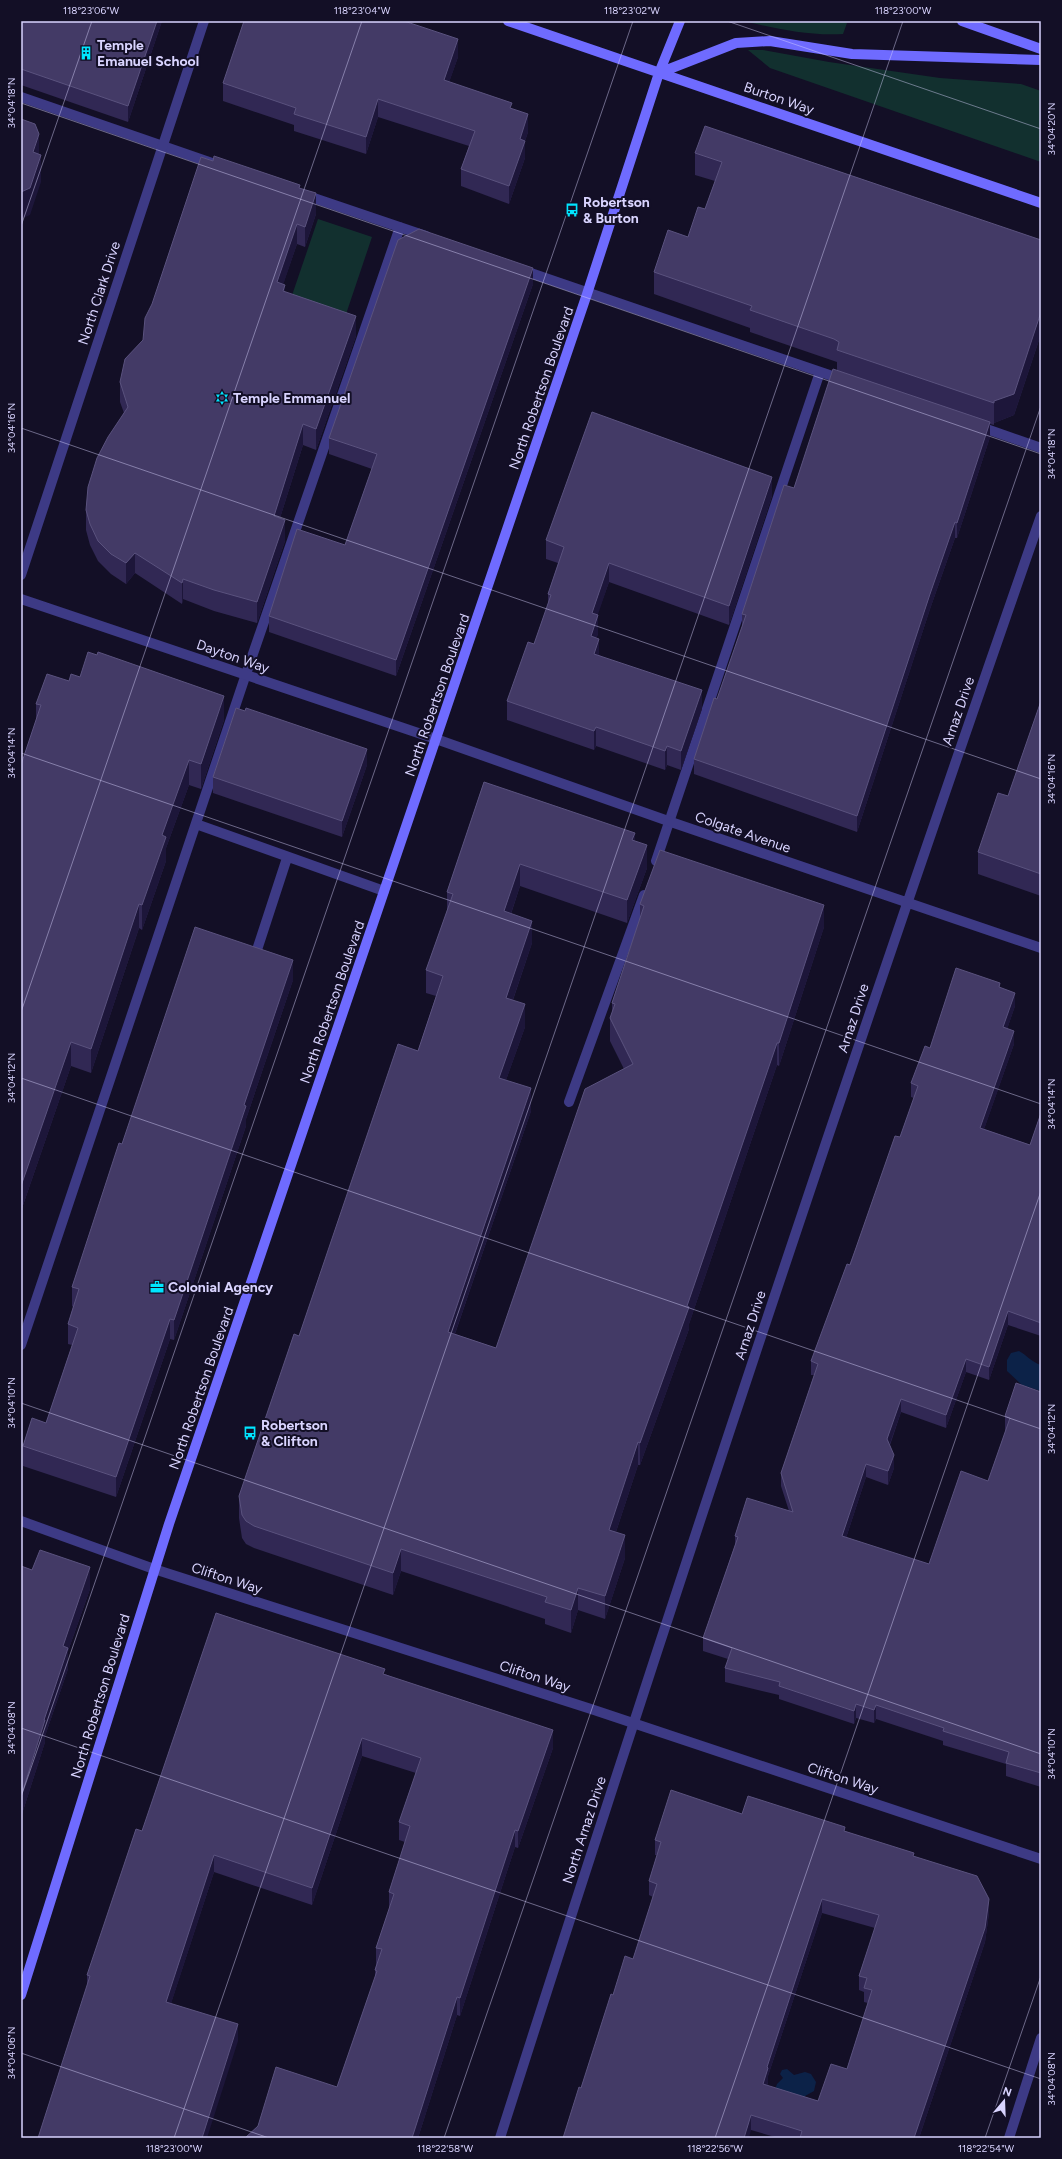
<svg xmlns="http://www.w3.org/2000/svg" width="1062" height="2159" font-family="Figtree,sans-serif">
<rect width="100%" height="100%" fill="#130f26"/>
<path fill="#12302f" d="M 842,21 L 847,23 L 843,34 C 810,36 779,29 747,22 Z
M 748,50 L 763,50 L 829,62 L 940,78 L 1021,84 L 1041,91 L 1041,162 L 770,68 Z
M 318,219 L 372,237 L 341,329 L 287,310 Z"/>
<path fill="#0c2248" d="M 1019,1351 C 1027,1355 1031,1362 1041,1365 L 1041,1391 L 1022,1385 L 1007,1371 L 1007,1360 L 1011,1353 Z
M 787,2069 L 794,2075 L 805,2072 L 811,2074 L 816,2082 L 814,2091 L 805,2096 L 804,2102 L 775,2090 L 777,2084 L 783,2078 L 780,2074 L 782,2070 Z"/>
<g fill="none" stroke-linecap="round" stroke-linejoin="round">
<path stroke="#3d3a85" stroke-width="10" d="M 21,97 L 212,163
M 305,195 L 426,236
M 522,270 L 844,380
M 978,426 L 1041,448
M 196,824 L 384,891
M 656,861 L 820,372
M 255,956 L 287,858
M 569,1102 L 644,895
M 21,1345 L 246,674 L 400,227"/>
<path stroke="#3d3a85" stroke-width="10" d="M 21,575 L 204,21
M 21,599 L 436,739 L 671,822 L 1041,948
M 21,1521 L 154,1569 L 591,1709 L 1041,1859
M 500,2138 C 673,1595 853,1054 1041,516
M 1009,2138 L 1041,2038"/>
<path stroke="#6f6bff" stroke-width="10" d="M 508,21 L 1041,203
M 962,21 L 1041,49
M 659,73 L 736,43 L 770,41 L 852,54 L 1041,60
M 21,1995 L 169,1524 L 587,294 L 659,73 L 680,21"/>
</g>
<path fill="#312854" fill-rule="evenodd" d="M 21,21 L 162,21 L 128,122 L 21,85 Z
M 458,57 L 449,82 L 512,109 L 528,132 L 525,141 L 525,158 L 509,204 L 461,186 L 461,169 L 469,146 L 378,117 L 366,154 L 294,131 L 294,125 L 223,101 L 223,83 Z
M 695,153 L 1041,240 L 1041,334 L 1014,415 L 994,423 L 994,425 L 990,424 L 990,437 L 957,538 L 955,538 L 930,609 L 857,832 L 694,774 L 694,759 L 717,699 L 742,627 L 742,614 L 794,488 L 837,370 L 837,362 L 834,361 L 750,332 L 750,328 L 654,294 L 654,272 L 688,237 L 705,209 L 715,181 L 695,175 Z
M 300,188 L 316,214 L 305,247 L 297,244 L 283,284 L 285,292 L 356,336 L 316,450 L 303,445 L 280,518 L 285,541 L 257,623 L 214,611 L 183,599 L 182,604 L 135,573 L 126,584 L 111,574 L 98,561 L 90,545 L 86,530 L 86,510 L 124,413 L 120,402 L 120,382 Z
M 533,284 L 396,676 L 269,632 L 269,616 L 345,545 L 372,469 L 329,454 L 329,438 Z
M 772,496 L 729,625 L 609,582 L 597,615 L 598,634 L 596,638 L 599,655 L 702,709 L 681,770 L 667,765 L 665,770 L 596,746 L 594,750 L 507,720 L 507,701 L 534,644 L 548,604 L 548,594 L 558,563 L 546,559 L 546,540 Z
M 80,677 L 224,720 L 201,789 L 189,785 L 166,848 L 166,861 L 142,930 L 139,928 L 91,1073 L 71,1066 L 21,1211 L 21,765 L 36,721 L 36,704 L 69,681 Z
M 1041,701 L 1041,896 L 978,874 L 978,852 L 1008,796 Z
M 367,765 L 342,837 L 213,793 L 213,777 Z
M 484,782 L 635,841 L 647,868 L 627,923 L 520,886 L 511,914 L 532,943 L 513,1000 L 525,1027 L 506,1080 L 531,1111 L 455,1334 L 496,1348 L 624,1069 L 610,1041 L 610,1018 L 612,1013 L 612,1003 L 640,919 L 640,904 L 824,927 L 779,1066 L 777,1065 L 689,1324 L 689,1329 L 640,1465 L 638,1465 L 616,1532 L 625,1558 L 605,1619 L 578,1610 L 571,1633 L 545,1624 L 545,1619 L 401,1571 L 393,1595 L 254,1548 L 246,1544 L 242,1538 L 239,1518 L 239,1496 L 299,1336 L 418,1051 L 436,996 L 426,993 L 426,970 L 447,912 L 447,892 Z
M 293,980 L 246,1119 L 246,1126 L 174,1340 L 170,1339 L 116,1497 L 23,1466 L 23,1446 L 46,1423 L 72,1345 L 68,1344 L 68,1324 L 73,1307 L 72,1306 L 72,1287 L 122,1144 Z
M 1000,988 L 1015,1006 L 1007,1029 L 1014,1044 L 984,1129 L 1030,1145 L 1041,1113 L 1041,1336 L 1008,1325 L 989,1380 L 966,1372 L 946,1428 L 901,1412 L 890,1445 L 894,1468 L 888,1485 L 866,1477 L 846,1538 L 929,1564 L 988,1481 L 1006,1430 L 1005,1430 L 1005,1416 L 1041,1392 L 1041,1787 L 1006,1776 L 1006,1764 L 943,1745 L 943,1741 L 876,1719 L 874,1723 L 856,1718 L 854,1724 L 779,1699 L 779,1695 L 725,1682 L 725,1668 L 728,1659 L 703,1651 L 703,1638 L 735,1545 L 735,1536 L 789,1511 L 781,1486 L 781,1473 L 814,1375 L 811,1375 L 811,1361 L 900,1137 L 914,1098 L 911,1097 L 911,1083 L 930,1048 Z
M 21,1566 L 32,1570 L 90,1589 L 68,1651 L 68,1669 L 45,1736 L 45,1742 L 22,1814 L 21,1814 Z
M 385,1674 L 553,1748 L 518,1848 L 515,1847 L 460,2016 L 457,2015 L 418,2138 L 245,2138 L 337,2087 L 375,1978 L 375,1970 L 376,1965 L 376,1948 L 389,1909 L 389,1892 L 405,1842 L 399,1840 L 399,1822 L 416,1773 L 362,1756 L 312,1905 L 214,1872 L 171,2003 L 238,2041 L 87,1983 L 87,1975 L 142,1831 Z
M 742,1814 L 845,1831 L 914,1856 L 989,1913 L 985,1942 L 919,2138 L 778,2138 L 751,2130 L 581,2088 L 613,1995 L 633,1959 L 653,1897 L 649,1895 L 649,1881 L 657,1855 L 655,1855 L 655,1840 ZM 822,1913 L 875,1928 L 859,1976 L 859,1990 L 864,1992 L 864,2002 L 868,2003 L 847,2069 L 818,2101 L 767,2086 L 768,2082 L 768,2076 Z"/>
<path fill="#1d163a" d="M 157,21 L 162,21 L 128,122 L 128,106 Z
M 458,39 L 458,57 L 444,97 L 444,80 Z
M 378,99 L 378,117 L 366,154 L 366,137 Z
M 528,114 L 528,132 L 525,141 L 525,158 L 509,204 L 509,186 L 520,139 Z
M 39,134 L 39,161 L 41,155 L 41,182 L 30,215 L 21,219 L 21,192 Z
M 316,193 L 316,214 L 305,247 L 305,227 Z
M 297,224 L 297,244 L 277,303 L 277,282 Z
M 533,268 L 533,284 L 396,676 L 396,660 Z
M 285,285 L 285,306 L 283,291 Z
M 1041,312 L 1041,334 L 1014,415 L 994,423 L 994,425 L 994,401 Z
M 356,316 L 356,336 L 316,450 L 316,429 Z
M 990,422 L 990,437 L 957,538 L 957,523 Z
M 303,424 L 303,445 L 274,537 L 274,516 Z
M 772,477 L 772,496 L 729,625 L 729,606 Z
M 285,520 L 285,541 L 257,623 L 257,602 Z
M 955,522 L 955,538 L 930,609 L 857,832 L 857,816 L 930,594 Z
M 135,553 L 135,573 L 126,584 L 126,563 Z
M 609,563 L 609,582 L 592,632 L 592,613 Z
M 183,579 L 183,599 L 182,604 L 182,583 Z
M 598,615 L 598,634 L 591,655 L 591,636 Z
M 599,639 L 599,658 L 594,654 Z
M 702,690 L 702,709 L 681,770 L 681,751 Z
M 224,696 L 224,720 L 201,789 L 201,764 Z
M 596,727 L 596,746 L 594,750 L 594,731 Z
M 667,746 L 667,765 L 665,770 L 665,751 Z
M 367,749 L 367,765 L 342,837 L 342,821 Z
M 189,760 L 189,785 L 166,848 L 166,861 L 142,930 L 142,905 L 162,835 Z
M 635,833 L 635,855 L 632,840 Z
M 647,845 L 647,868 L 627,923 L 627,900 Z
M 520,864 L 520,886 L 504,934 L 504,911 Z
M 139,904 L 139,928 L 91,1073 L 91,1049 Z
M 824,905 L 824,927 L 779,1066 L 779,1043 Z
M 532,921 L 532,943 L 506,1020 L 506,998 Z
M 293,960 L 293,980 L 246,1119 L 246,1126 L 174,1340 L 174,1320 L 244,1105 Z
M 1015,993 L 1015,1006 L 1003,1041 L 1003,1027 Z
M 525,1004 L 525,1027 L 499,1100 L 499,1078 Z
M 1014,1031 L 1014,1044 L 980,1141 L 980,1128 Z
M 71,1042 L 71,1066 L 21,1211 L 21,1186 Z
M 777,1043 L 777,1065 L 689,1324 L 689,1329 L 640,1465 L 640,1443 Z
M 531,1088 L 531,1111 L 448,1354 L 448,1332 Z
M 1008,1311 L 1008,1325 L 989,1380 L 989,1367 Z
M 170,1319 L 170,1339 L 116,1497 L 116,1477 Z
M 966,1359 L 966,1372 L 946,1428 L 946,1415 Z
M 901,1399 L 901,1412 L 887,1452 L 887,1439 Z
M 638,1442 L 638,1465 L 609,1553 L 609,1530 Z
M 894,1455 L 894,1468 L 888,1485 L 888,1471 Z
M 866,1464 L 866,1477 L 842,1550 L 842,1536 Z
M 625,1535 L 625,1558 L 605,1619 L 605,1596 Z
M 401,1549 L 401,1571 L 393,1595 L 393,1573 Z
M 90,1567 L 90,1589 L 68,1651 L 68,1669 L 45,1736 L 45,1742 L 22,1814 L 22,1793 L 44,1720 L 63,1646 Z
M 578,1588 L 578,1610 L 571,1633 L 571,1610 Z
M 856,1704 L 856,1718 L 854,1724 L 854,1711 Z
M 876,1705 L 876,1719 L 874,1723 L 874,1710 Z
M 553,1730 L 553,1748 L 518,1848 L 518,1831 Z
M 362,1738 L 362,1756 L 312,1905 L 312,1888 Z
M 515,1830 L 515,1847 L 460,2016 L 460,1998 Z
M 214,1855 L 214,1872 L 166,2019 L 166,2002 Z
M 822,1899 L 822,1913 L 768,2076 L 768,2082 L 763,2099 L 763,2084 L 767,2067 Z
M 989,1899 L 989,1913 L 985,1942 L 919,2138 L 914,2138 Z
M 457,1997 L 457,2015 L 418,2138 L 412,2138 Z
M 238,2024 L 238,2041 L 207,2138 L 202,2138 Z
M 751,2115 L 751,2130 L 749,2138 L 744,2138 Z"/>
<path fill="#433a66" stroke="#5a527e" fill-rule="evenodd" d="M 21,21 L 157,21 L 128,106 L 21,69 Z
M 244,21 L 404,21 L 458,39 L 444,80 L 512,103 L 510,108 L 528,114 L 520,139 L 525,141 L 509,186 L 461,169 L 475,131 L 378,99 L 366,137 L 294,114 L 296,108 L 223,83 Z
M 21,119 L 35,124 L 39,134 L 33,152 L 41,155 L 30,188 L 21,192 Z
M 705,126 L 1041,240 L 1041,312 L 1014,394 L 994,401 L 994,403 L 837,350 L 839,342 L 834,339 L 750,310 L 752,306 L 654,272 L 668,230 L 688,237 L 698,207 L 705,209 L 722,162 L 695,153 Z
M 214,156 L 300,185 L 299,188 L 316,193 L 305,227 L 297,224 L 277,282 L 285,285 L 283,291 L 356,316 L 316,429 L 303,424 L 274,516 L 285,520 L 257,602 L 214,590 L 183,579 L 182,583 L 135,553 L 126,563 L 111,554 L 98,541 L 90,524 L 86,510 L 88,487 L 97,458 L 108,437 L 128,407 L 120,382 L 125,359 L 143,340 L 145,318 L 152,304 L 201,157 L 213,161 Z
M 419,229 L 533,268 L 396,660 L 269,616 L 297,529 L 345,545 L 377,454 L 329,438 L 398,240 Z
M 833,369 L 990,422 L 957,523 L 955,522 L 930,594 L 857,816 L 694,759 L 714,698 L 717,699 L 746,615 L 742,614 L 784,485 L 794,488 Z
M 592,412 L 772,477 L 729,606 L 609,563 L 592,613 L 598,615 L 591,636 L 599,639 L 594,654 L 702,690 L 681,751 L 667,746 L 665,751 L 596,727 L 594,731 L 507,701 L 528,642 L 534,644 L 551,595 L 548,594 L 564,547 L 546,540 Z
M 88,652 L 97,655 L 98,652 L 224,696 L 201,764 L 189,760 L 162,835 L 166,837 L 142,905 L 139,904 L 91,1049 L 71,1042 L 21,1186 L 21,765 L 41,705 L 36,704 L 47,674 L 69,681 L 71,674 L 80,677 Z
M 1041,701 L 1041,874 L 978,852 L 998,793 L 1008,796 Z
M 236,708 L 245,711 L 246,708 L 367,749 L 342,821 L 213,777 Z
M 484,782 L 635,833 L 632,840 L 647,845 L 627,900 L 520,864 L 504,911 L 532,921 L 506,998 L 525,1004 L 499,1078 L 531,1088 L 448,1332 L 496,1348 L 585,1089 L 633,1064 L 610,1018 L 615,1004 L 612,1003 L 644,906 L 640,904 L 660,850 L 824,905 L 779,1043 L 777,1043 L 687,1306 L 689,1307 L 640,1443 L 638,1442 L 609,1530 L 625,1535 L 605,1596 L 578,1588 L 571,1610 L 545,1602 L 547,1597 L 401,1549 L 393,1573 L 254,1526 L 246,1521 L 242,1515 L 239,1496 L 294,1334 L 299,1336 L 398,1044 L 418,1051 L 443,976 L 426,970 L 453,894 L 447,892 Z
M 195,927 L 293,960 L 244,1105 L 246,1106 L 174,1320 L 170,1319 L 116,1477 L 23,1446 L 32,1418 L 46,1423 L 78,1328 L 68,1324 L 79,1289 L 72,1287 L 119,1143 L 122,1144 Z
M 956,968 L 1000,983 L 999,987 L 1015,993 L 1003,1027 L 1014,1031 L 980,1128 L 1030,1145 L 1041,1113 L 1041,1323 L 1008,1311 L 989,1367 L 966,1359 L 946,1415 L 901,1399 L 887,1439 L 894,1455 L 888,1471 L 866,1464 L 842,1536 L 929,1564 L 961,1471 L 988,1481 L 1010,1418 L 1005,1416 L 1016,1383 L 1041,1392 L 1041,1773 L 1006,1763 L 1009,1752 L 943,1731 L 944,1728 L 876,1705 L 874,1710 L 856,1704 L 854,1711 L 779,1686 L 780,1682 L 725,1668 L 732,1648 L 703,1638 L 738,1537 L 735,1536 L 747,1498 L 793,1512 L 781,1473 L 818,1364 L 811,1361 L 847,1264 L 850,1265 L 895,1136 L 900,1137 L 918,1086 L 911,1083 L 925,1046 L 930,1048 Z
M 40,1550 L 90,1567 L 63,1646 L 68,1648 L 44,1720 L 45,1720 L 22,1793 L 21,1793 L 21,1566 L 32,1570 Z
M 216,1613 L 385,1669 L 383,1674 L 553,1730 L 518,1831 L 515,1830 L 460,1998 L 457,1997 L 412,2138 L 245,2138 L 258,2126 L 276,2067 L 337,2087 L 377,1971 L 375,1970 L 382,1949 L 376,1948 L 394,1894 L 389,1892 L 410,1826 L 399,1822 L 421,1758 L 362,1738 L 312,1888 L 214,1855 L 166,2002 L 238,2024 L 202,2138 L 38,2138 L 90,1976 L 87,1975 L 136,1829 L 142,1831 Z
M 671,1790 L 742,1814 L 748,1796 L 845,1827 L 844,1831 L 914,1853 L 913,1856 L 977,1876 L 989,1899 L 985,1928 L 914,2138 L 800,2138 L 802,2131 L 751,2115 L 744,2138 L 563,2138 L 579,2087 L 581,2088 L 611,1994 L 613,1995 L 625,1956 L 633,1959 L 657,1884 L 649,1881 L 661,1842 L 655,1840 ZM 822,1899 L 879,1915 L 859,1976 L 867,1978 L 864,1988 L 872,1990 L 847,2069 L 831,2064 L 818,2101 L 763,2084 L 768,2068 L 767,2067 Z"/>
<path fill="none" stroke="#d9d4ff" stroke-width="1" stroke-opacity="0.45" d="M 727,21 L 1041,129M 21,103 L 1041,454M 21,226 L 92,21M 21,428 L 1041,779M 21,753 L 1041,1104M 21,1012 L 362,21M 21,1078 L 1041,1429M 21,1403 L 1041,1754M 21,1728 L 1041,2079M 21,1797 L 633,21M 21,2053 L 269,2138M 174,2138 L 903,21M 444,2138 L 1041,406M 715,2138 L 1041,1191M 985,2138 L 1041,1976"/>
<defs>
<g id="building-bare" transform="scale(1.08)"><path d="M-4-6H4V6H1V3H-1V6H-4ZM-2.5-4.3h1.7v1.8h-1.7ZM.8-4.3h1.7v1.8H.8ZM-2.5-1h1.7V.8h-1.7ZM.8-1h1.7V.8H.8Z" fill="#00e5ff" stroke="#130f26" stroke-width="2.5" paint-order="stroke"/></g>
<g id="bus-bare" transform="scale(1.08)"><path d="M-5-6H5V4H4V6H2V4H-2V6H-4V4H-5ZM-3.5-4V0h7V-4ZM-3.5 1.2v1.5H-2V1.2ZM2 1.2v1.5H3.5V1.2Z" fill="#00e5ff" stroke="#130f26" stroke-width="2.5" paint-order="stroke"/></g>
<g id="synagogue-bare" transform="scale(1.08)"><path d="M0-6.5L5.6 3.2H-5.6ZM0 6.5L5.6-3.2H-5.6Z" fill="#00e5ff" stroke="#130f26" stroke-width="2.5" paint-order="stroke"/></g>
<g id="office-bare" transform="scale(1.08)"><path d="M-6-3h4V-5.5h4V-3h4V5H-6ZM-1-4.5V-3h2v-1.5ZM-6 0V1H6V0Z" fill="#00e5ff" stroke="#130f26" stroke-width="2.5" paint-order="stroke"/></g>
</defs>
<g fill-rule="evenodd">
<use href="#building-bare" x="86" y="53"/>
<use href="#bus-bare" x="572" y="210"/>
<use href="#synagogue-bare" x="222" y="398"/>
<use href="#office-bare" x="157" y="1287"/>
<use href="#bus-bare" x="250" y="1433"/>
</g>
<g text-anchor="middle" stroke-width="4" stroke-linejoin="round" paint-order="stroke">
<g font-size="14" font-weight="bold" fill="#d9d4ff" stroke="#130f26" text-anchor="start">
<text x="97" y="50">Temple<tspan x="97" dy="16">Emanuel School</tspan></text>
<text x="583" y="207">Robertson<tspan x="583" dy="16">&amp; Burton</tspan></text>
<text x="233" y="403">Temple Emmanuel</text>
<text x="168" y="1292">Colonial Agency</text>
<text x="261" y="1430">Robertson<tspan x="261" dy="16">&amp; Clifton</tspan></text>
</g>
<g font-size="14" fill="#d9d4ff" stroke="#130f26">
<text transform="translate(779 98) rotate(19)" y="5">Burton Way</text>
<text transform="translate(99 293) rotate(-72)" y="5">North Clark Drive</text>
<text transform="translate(541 388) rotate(-71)" y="5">North Robertson Boulevard</text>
<text transform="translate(233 656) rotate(19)" y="5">Dayton Way</text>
<text transform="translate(437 695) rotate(-71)" y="5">North Robertson Boulevard</text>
<text transform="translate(958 711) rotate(-71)" y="5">Arnaz Drive</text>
<text transform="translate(743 832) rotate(19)" y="5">Colgate Avenue</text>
<text transform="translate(332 1002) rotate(-71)" y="5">North Robertson Boulevard</text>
<text transform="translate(853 1018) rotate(-72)" y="5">Arnaz Drive</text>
<text transform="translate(750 1325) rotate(-72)" y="5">Arnaz Drive</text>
<text transform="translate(201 1388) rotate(-71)" y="5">North Robertson Boulevard</text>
<text transform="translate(227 1578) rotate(18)" y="5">Clifton Way</text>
<text transform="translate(535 1676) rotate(18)" y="5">Clifton Way</text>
<text transform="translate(100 1696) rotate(-73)" y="5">North Robertson Boulevard</text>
<text transform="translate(843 1778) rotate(18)" y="5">Clifton Way</text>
<text transform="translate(584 1830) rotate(-72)" y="5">North Arnaz Drive</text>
</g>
</g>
<rect width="1062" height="2159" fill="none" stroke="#130f26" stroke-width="44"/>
<g transform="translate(1004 2101) rotate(19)" stroke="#130f26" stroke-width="3" paint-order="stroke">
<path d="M0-3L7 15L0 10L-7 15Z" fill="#d9d4ff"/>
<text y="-6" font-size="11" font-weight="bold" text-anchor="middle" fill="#d9d4ff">N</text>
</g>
<rect x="22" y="22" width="1018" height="2115" fill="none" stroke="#d9d4ff" stroke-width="1.5"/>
<g font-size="10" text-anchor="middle" fill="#d9d4ff">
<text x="91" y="14">118°23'06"W</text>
<text x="362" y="14">118°23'04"W</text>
<text x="632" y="14">118°23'02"W</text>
<text x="903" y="14">118°23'00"W</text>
<text transform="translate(11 103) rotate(-90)" y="4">34°04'18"N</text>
<text transform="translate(1051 129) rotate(-90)" y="4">34°04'20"N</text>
<text transform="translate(11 428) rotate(-90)" y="4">34°04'16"N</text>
<text transform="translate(1051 454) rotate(-90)" y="4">34°04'18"N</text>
<text transform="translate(11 753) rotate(-90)" y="4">34°04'14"N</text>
<text transform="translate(1051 779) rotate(-90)" y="4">34°04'16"N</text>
<text transform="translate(11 1078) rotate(-90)" y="4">34°04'12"N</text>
<text transform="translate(1051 1104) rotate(-90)" y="4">34°04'14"N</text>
<text transform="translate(11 1403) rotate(-90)" y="4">34°04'10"N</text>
<text transform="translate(1051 1429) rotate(-90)" y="4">34°04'12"N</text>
<text transform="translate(11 1728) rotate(-90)" y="4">34°04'08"N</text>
<text transform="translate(1051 1754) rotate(-90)" y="4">34°04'10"N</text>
<text transform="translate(11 2053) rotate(-90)" y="4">34°04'06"N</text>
<text transform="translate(1051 2079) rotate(-90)" y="4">34°04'08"N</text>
<text x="174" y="2152">118°23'00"W</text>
<text x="445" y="2152">118°22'58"W</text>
<text x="715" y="2152">118°22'56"W</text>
<text x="986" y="2152">118°22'54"W</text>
</g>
</svg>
